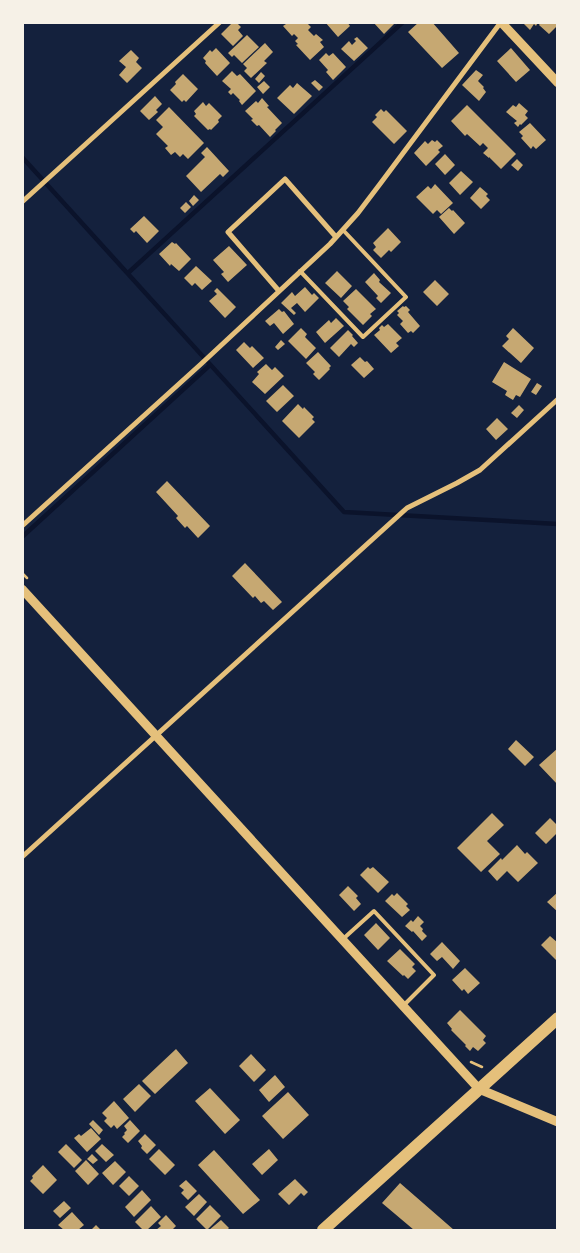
<svg xmlns="http://www.w3.org/2000/svg" width="580" height="1253" font-family="Karla,sans-serif">
<rect width="100%" height="100%" fill="#14213d"/>
<g fill="none" stroke-linecap="round" stroke-linejoin="round">
<path stroke="#0b132b" stroke-width="4.5" d="M 22,157 L 344,512 L 558,524
M 128,273 L 403,22
M 22,537 L 210,365"/>
</g>
<path fill="#c6a872" d="M 233,22 L 236,22 L 241,27 L 238,30 L 243,36 L 233,46 L 221,34 Z
M 285,22 L 306,22 L 311,27 L 308,30 L 314,36 L 316,34 L 323,40 L 320,42 L 324,47 L 310,60 L 296,45 L 298,44 L 295,41 L 298,38 L 294,34 L 292,36 L 283,26 L 286,24 Z
M 325,22 L 347,22 L 350,26 L 338,37 Z
M 373,22 L 396,22 L 384,34 Z
M 419,22 L 432,22 L 459,53 L 442,68 L 408,32 Z
M 522,22 L 538,22 L 536,26 L 534,24 L 530,30 Z
M 541,22 L 557,22 L 558,25 L 549,34 L 539,25 Z
M 247,35 L 259,47 L 242,63 L 234,55 L 232,57 L 228,53 Z
M 357,37 L 368,48 L 354,61 L 341,49 L 349,41 L 352,45 L 356,41 L 354,39 Z
M 265,43 L 273,52 L 264,61 L 267,63 L 251,78 L 244,71 L 247,68 L 243,64 Z
M 216,48 L 230,63 L 217,76 L 205,63 L 206,61 L 203,58 L 210,50 L 212,52 Z
M 511,48 L 530,70 L 516,82 L 497,61 Z
M 131,50 L 139,58 L 136,62 L 142,68 L 127,83 L 119,75 L 126,67 L 119,61 Z
M 326,53 L 329,56 L 333,53 L 346,67 L 333,80 L 326,72 L 328,70 L 319,60 Z
M 476,70 L 483,75 L 478,81 L 484,87 L 483,88 L 486,92 L 479,101 L 462,85 Z
M 232,71 L 237,76 L 240,74 L 256,91 L 242,105 L 239,101 L 240,100 L 233,93 L 231,95 L 228,92 L 231,89 L 222,81 Z
M 261,72 L 265,76 L 259,83 L 255,79 Z
M 183,74 L 198,89 L 186,102 L 184,100 L 182,102 L 170,90 L 176,84 L 175,82 Z
M 315,80 L 323,87 L 319,91 L 311,83 Z
M 264,81 L 270,87 L 263,94 L 257,87 Z
M 297,83 L 312,96 L 294,114 L 277,98 L 290,85 L 293,88 Z
M 155,96 L 162,104 L 156,110 L 158,112 L 149,120 L 140,111 Z
M 262,98 L 269,106 L 267,107 L 282,123 L 275,130 L 276,131 L 270,137 L 259,125 L 257,126 L 251,120 L 253,119 L 245,111 L 256,101 L 258,103 Z
M 203,102 L 206,106 L 209,103 L 222,116 L 218,120 L 219,122 L 211,130 L 210,129 L 208,130 L 194,116 L 196,114 L 194,111 Z
M 519,103 L 528,111 L 525,115 L 528,118 L 521,125 L 520,124 L 518,127 L 514,123 L 517,121 L 506,112 L 513,105 L 516,107 Z
M 467,105 L 516,154 L 501,169 L 489,157 L 489,158 L 483,153 L 488,148 L 483,143 L 480,146 L 467,134 L 465,136 L 451,121 Z
M 169,107 L 204,143 L 188,159 L 183,154 L 180,157 L 175,152 L 171,155 L 165,148 L 168,146 L 156,134 L 163,127 L 156,120 Z
M 381,109 L 384,112 L 386,110 L 407,131 L 394,144 L 372,122 L 377,117 L 375,115 Z
M 530,123 L 546,140 L 536,149 L 533,146 L 531,149 L 521,138 L 523,136 L 519,132 Z
M 432,140 L 435,142 L 437,140 L 443,146 L 438,150 L 440,152 L 426,166 L 414,153 L 425,141 L 428,144 Z
M 207,147 L 229,171 L 223,177 L 220,174 L 201,192 L 186,176 L 205,157 L 201,153 Z
M 445,154 L 455,165 L 445,175 L 435,164 Z
M 517,159 L 523,165 L 518,171 L 511,165 Z
M 461,171 L 473,182 L 460,195 L 449,183 Z
M 435,184 L 453,203 L 441,214 L 437,210 L 433,214 L 416,197 L 428,186 L 431,189 Z
M 480,187 L 488,194 L 486,196 L 490,200 L 481,209 L 470,198 Z
M 194,195 L 199,200 L 193,206 L 189,201 Z
M 186,202 L 191,207 L 185,213 L 180,208 Z
M 449,208 L 452,211 L 453,210 L 465,223 L 454,234 L 439,217 Z
M 144,216 L 159,231 L 147,243 L 136,231 L 134,233 L 130,229 Z
M 388,228 L 401,242 L 391,252 L 389,250 L 381,258 L 373,250 L 376,247 L 373,243 Z
M 172,242 L 175,244 L 176,243 L 191,259 L 179,271 L 171,264 L 170,266 L 159,254 Z
M 229,246 L 247,265 L 228,282 L 221,274 L 224,272 L 213,260 Z
M 196,266 L 212,281 L 202,290 L 195,283 L 192,286 L 184,278 Z
M 337,271 L 352,286 L 341,298 L 325,283 Z
M 374,273 L 380,280 L 379,282 L 391,293 L 381,303 L 376,298 L 378,296 L 365,282 Z
M 435,280 L 449,294 L 437,306 L 423,292 Z
M 305,287 L 312,295 L 314,293 L 319,298 L 305,312 L 297,303 L 291,308 L 296,313 L 294,315 L 281,303 L 292,292 L 295,296 Z
M 217,288 L 236,307 L 225,318 L 209,301 L 217,294 L 214,291 Z
M 356,289 L 376,309 L 370,314 L 372,316 L 363,325 L 347,309 L 349,307 L 343,301 Z
M 403,306 L 404,307 L 406,306 L 410,310 L 408,312 L 420,326 L 413,333 L 411,331 L 408,333 L 400,324 L 403,321 L 397,315 L 399,313 L 397,311 Z
M 279,309 L 282,312 L 284,311 L 294,324 L 283,334 L 274,323 L 270,326 L 265,321 Z
M 336,318 L 344,326 L 325,343 L 316,332 L 329,320 L 331,323 Z
M 388,324 L 402,338 L 396,343 L 399,346 L 391,353 L 374,335 L 380,330 L 379,328 L 382,325 L 384,327 Z
M 301,328 L 307,334 L 305,337 L 316,348 L 306,359 L 288,341 Z
M 513,328 L 534,348 L 521,363 L 502,346 L 509,339 L 506,336 Z
M 348,330 L 353,335 L 352,336 L 358,343 L 354,347 L 351,344 L 339,357 L 330,348 Z
M 281,340 L 285,344 L 278,350 L 275,347 Z
M 244,342 L 250,348 L 252,346 L 264,358 L 253,368 L 236,350 Z
M 318,352 L 331,366 L 329,368 L 330,369 L 319,380 L 313,374 L 315,372 L 306,363 Z
M 360,357 L 365,362 L 367,361 L 374,369 L 364,378 L 351,365 Z
M 504,362 L 531,379 L 520,397 L 516,395 L 513,400 L 505,395 L 507,391 L 492,382 Z
M 266,364 L 272,370 L 275,367 L 284,376 L 265,394 L 252,382 L 259,374 L 257,372 Z
M 537,383 L 542,386 L 536,395 L 531,392 Z
M 283,385 L 294,396 L 277,412 L 266,401 Z
M 298,404 L 303,409 L 304,407 L 314,417 L 312,419 L 315,422 L 299,438 L 282,421 Z
M 519,405 L 524,410 L 517,418 L 511,413 Z
M 497,418 L 508,429 L 496,440 L 486,429 Z
M 167,481 L 210,526 L 198,538 L 187,526 L 185,528 L 176,518 L 178,516 L 156,492 Z
M 245,563 L 282,602 L 273,610 L 264,601 L 261,603 L 255,596 L 253,598 L 232,576 Z
M 516,740 L 534,757 L 525,766 L 508,749 Z
M 558,748 L 558,785 L 539,765 Z
M 492,813 L 504,825 L 487,841 L 500,854 L 481,872 L 457,848 Z
M 550,818 L 558,826 L 558,832 L 546,844 L 535,833 Z
M 517,845 L 525,854 L 527,852 L 538,863 L 518,882 L 507,871 L 497,881 L 488,871 L 501,858 L 502,860 Z
M 368,867 L 370,869 L 373,867 L 389,882 L 378,893 L 360,875 Z
M 348,886 L 358,896 L 356,898 L 361,904 L 354,911 L 339,895 Z
M 558,892 L 558,912 L 547,902 Z
M 397,893 L 408,904 L 406,906 L 410,910 L 402,917 L 385,901 L 392,894 L 394,896 Z
M 418,916 L 424,922 L 420,926 L 423,929 L 422,931 L 427,936 L 422,941 L 413,931 L 412,932 L 405,926 L 411,920 L 413,922 Z
M 376,923 L 390,938 L 378,950 L 364,935 Z
M 550,936 L 558,943 L 558,962 L 541,945 Z
M 442,942 L 460,961 L 453,969 L 442,957 L 437,961 L 430,954 Z
M 400,949 L 415,964 L 412,967 L 416,971 L 408,979 L 404,975 L 403,976 L 387,961 Z
M 465,968 L 480,983 L 468,994 L 464,989 L 462,991 L 452,980 Z
M 460,1010 L 486,1036 L 483,1040 L 486,1043 L 478,1051 L 473,1047 L 470,1051 L 465,1046 L 466,1045 L 451,1030 L 452,1029 L 447,1023 Z
M 176,1049 L 188,1063 L 155,1094 L 142,1081 Z
M 251,1054 L 266,1070 L 254,1082 L 239,1066 Z
M 275,1075 L 285,1087 L 269,1102 L 259,1090 Z
M 139,1084 L 151,1096 L 135,1112 L 123,1099 Z
M 210,1088 L 240,1120 L 225,1134 L 195,1101 Z
M 288,1092 L 309,1115 L 283,1139 L 262,1116 Z
M 114,1101 L 129,1118 L 117,1129 L 114,1125 L 111,1128 L 104,1121 L 107,1118 L 102,1113 Z
M 93,1120 L 103,1130 L 99,1135 L 89,1124 Z
M 130,1120 L 140,1131 L 128,1143 L 122,1137 L 125,1134 L 124,1133 L 127,1130 L 124,1126 Z
M 91,1128 L 101,1139 L 87,1152 L 74,1138 L 79,1134 L 81,1136 Z
M 145,1134 L 156,1145 L 147,1154 L 141,1148 L 142,1146 L 138,1141 Z
M 66,1144 L 82,1160 L 74,1168 L 58,1152 Z
M 102,1144 L 114,1155 L 106,1162 L 95,1151 Z
M 159,1149 L 175,1165 L 165,1175 L 149,1159 Z
M 269,1149 L 278,1160 L 262,1175 L 252,1164 Z
M 214,1150 L 260,1200 L 243,1214 L 198,1165 Z
M 92,1154 L 98,1160 L 93,1164 L 87,1159 Z
M 86,1160 L 99,1174 L 88,1185 L 75,1171 Z
M 115,1161 L 126,1172 L 113,1185 L 102,1173 Z
M 43,1165 L 57,1180 L 43,1194 L 30,1181 L 33,1178 L 32,1176 Z
M 129,1176 L 139,1186 L 129,1196 L 119,1186 Z
M 295,1179 L 308,1192 L 304,1196 L 301,1193 L 289,1205 L 278,1194 Z
M 186,1180 L 197,1191 L 188,1200 L 181,1193 L 184,1190 L 179,1186 Z
M 400,1183 L 454,1230 L 414,1230 L 382,1203 Z
M 142,1190 L 151,1200 L 134,1217 L 125,1207 Z
M 199,1194 L 207,1202 L 194,1216 L 185,1207 Z
M 64,1201 L 71,1208 L 60,1218 L 53,1211 Z
M 210,1205 L 221,1216 L 207,1230 L 196,1219 Z
M 151,1206 L 161,1217 L 147,1230 L 143,1230 L 135,1222 Z
M 72,1212 L 84,1225 L 78,1230 L 64,1230 L 58,1225 Z
M 166,1215 L 176,1226 L 172,1230 L 156,1230 L 161,1226 L 158,1223 Z
M 221,1220 L 229,1228 L 227,1230 L 209,1230 Z
M 96,1225 L 101,1230 L 91,1230 Z"/>
<g fill="none" stroke-linecap="round" stroke-linejoin="round">
<path stroke="#e5c07b" stroke-width="2.5" d="M 22,573 L 27,578
M 471,1062 L 482,1067"/>
<path stroke="#e5c07b" stroke-width="4" d="M 300,271 L 363,337 L 406,297 L 343,230
M 343,939 L 374,911 L 434,975 L 404,1005"/>
<path stroke="#e5c07b" stroke-width="5" d="M 22,202 L 220,22
M 279,291 L 228,232 L 285,179 L 336,237
M 22,526 L 201,364 L 330,244 L 358,213 L 380,184 L 501,22
M 22,857 L 407,508 L 457,483 L 480,470 L 558,399"/>
<path stroke="#e5c07b" stroke-width="9" d="M 501,22 L 558,83
M 22,589 L 479,1089 L 558,1122"/>
<path stroke="#e5c07b" stroke-width="12" d="M 323,1230 L 558,1018"/>
</g>
<rect width="580" height="1253" fill="none" stroke="#f6f1e7" stroke-width="48"/>
</svg>
